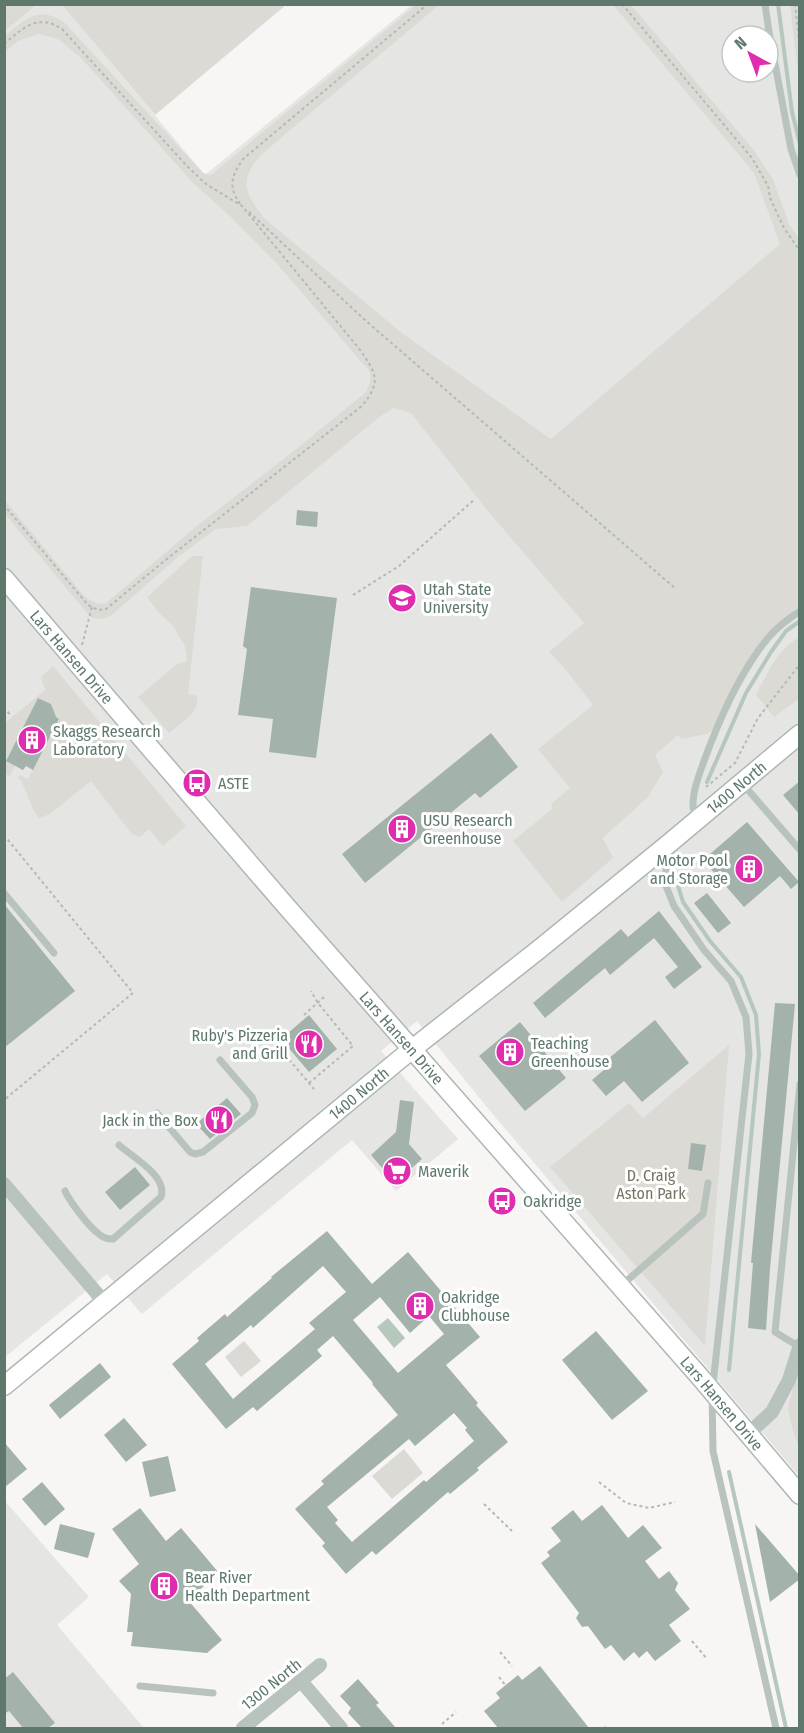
<svg xmlns="http://www.w3.org/2000/svg" width="804" height="1733" font-family="'Fira Sans Condensed',sans-serif">
<rect width="100%" height="100%" fill="#f8f5f5"/>
<path fill="#e5e6e4" fill-rule="evenodd" d="M 36,5 L 62,5 L 205,175 L 412,5 L 799,5 L 799,1476 L 491,1112 L 417,1021 L 381,1051 L 458,1139 L 396,1191 L 352,1140 L 142,1314 L 107,1274 L 5,1357 L 4,31 ZM 732,36 L 768,36 L 768,72 L 732,72 Z
M 4,1500 L 89,1597 L 57,1625 L 144,1728 L 5,1728 Z"/>
<path fill="#dcdad4" d="M 5,4 L 36,4 L 36,5 L 5,31 Z
M 62,5 L 286,5 L 155,115 Z
M 416,5 L 439,5 L 262,154 C 238,180 245,193 264,218 L 403,334 L 551,439 L 780,244 L 754,173 L 613,5 L 631,5 L 753,149 L 773,179 L 789,224 L 799,238 L 799,606 L 768,634 L 733,687 L 713,729 L 708,734 L 681,739 L 678,735 L 655,755 L 663,772 L 648,797 L 603,838 L 613,858 L 562,902 L 513,841 L 552,809 L 551,804 L 570,788 L 538,749 L 593,705 L 566,670 L 549,652 L 584,623 L 487,510 L 411,413 L 393,408 L 378,418 L 247,526 L 216,529 L 178,557 L 112,615 L 103,619 L 92,618 L 86,612 L 5,514 L 4,499 L 85,597 L 98,604 L 106,603 L 198,525 L 290,454 L 366,392 L 370,383 L 370,372 L 278,265 L 230,216 L 194,184 L 82,59 L 58,39 L 39,34 L 18,41 L 5,52 L 5,36 C 25,19 39,5 65,23 L 203,173 L 211,175 Z
M 790,5 L 799,5 L 799,80 Z
M 192,556 L 203,556 L 188,694 L 196,695 C 203,711 180,723 169,733 L 138,697 L 177,664 L 187,661 L 185,646 L 173,626 L 158,612 L 147,597 Z
M 799,637 L 799,699 L 774,717 L 756,695 C 768,671 776,652 799,637 Z
M 53,666 L 186,826 L 163,846 L 149,829 L 140,837 L 131,833 L 91,781 L 50,814 L 39,818 L 33,809 L 21,780 L 18,779 L 19,775 L 28,779 L 59,719 L 52,715 L 54,712 L 51,704 L 38,698 L 6,761 L 15,766 L 10,776 L 5,774 L 5,723 L 45,690 L 41,677 Z
M 729,1045 L 705,1346 L 550,1167 L 629,1103 L 643,1118 Z
M 244,1341 L 261,1361 L 241,1377 L 225,1357 Z
M 799,1363 L 799,1447 L 793,1432 L 788,1408 Z
M 404,1449 L 423,1473 L 392,1499 L 372,1476 Z"/>
<path fill="#b6c7bc" d="M 388,1318 L 405,1338 L 394,1348 L 377,1327 Z"/>
<g fill="none" stroke-linecap="round" stroke-linejoin="round">
<path stroke="#b6c7bc" stroke-width="4" d="M 778,4 L 792,112 L 800,144
M 707,782 L 746,693 L 771,652 L 786,631 L 800,621
M 676,879 L 683,902 L 710,941 L 741,977 L 756,1015 L 759,1054 L 729,1370
M 729,1472 L 786,1728"/>
</g>
<path fill="#a3b2aa" fill-rule="evenodd" d="M 297,510 L 318,512 L 317,527 L 296,525 Z
M 251,587 L 337,598 L 316,758 L 269,752 L 273,719 L 238,715 L 247,649 L 243,646 Z
M 38,698 L 51,704 L 56,717 L 59,719 L 33,770 L 26,766 L 23,770 L 6,761 Z
M 491,733 L 518,767 L 480,798 L 475,793 L 365,883 L 342,854 Z
M 800,781 L 800,815 L 783,795 Z
M 747,822 L 799,882 L 791,889 L 780,876 L 744,907 L 703,860 Z
M 707,893 L 731,923 L 718,933 L 694,903 Z
M 4,904 L 75,991 L 4,1048 Z
M 659,911 L 702,967 L 674,989 L 665,977 L 678,967 L 654,938 L 610,975 L 605,968 L 545,1018 L 533,1003 L 621,929 L 628,937 Z
M 775,1003 L 795,1004 L 770,1269 L 766,1330 L 748,1328 L 753,1263 L 751,1263 Z
M 309,1015 L 337,1049 L 309,1072 L 281,1039 Z
M 655,1020 L 689,1063 L 642,1102 L 624,1081 L 606,1096 L 592,1080 L 612,1063 L 608,1059 Z
M 520,1022 L 566,1078 L 525,1111 L 479,1056 Z
M 227,1098 L 241,1114 L 210,1139 L 196,1124 Z
M 400,1100 L 414,1102 L 409,1144 L 422,1159 L 395,1183 L 371,1155 L 396,1132 Z
M 691,1143 L 706,1145 L 702,1171 L 688,1169 Z
M 135,1167 L 150,1185 L 120,1210 L 105,1192 Z
M 327,1231 L 372,1284 L 408,1252 L 480,1337 L 446,1365 L 478,1403 L 476,1405 L 508,1442 L 477,1468 L 479,1470 L 450,1494 L 448,1492 L 376,1555 L 372,1551 L 346,1574 L 322,1546 L 325,1543 L 295,1509 L 324,1484 L 321,1481 L 398,1415 L 372,1384 L 373,1383 L 333,1336 L 317,1350 L 322,1356 L 257,1411 L 253,1407 L 226,1429 L 172,1364 L 199,1341 L 197,1338 L 225,1314 L 227,1317 L 272,1278 L 271,1277 ZM 323,1266 L 346,1292 L 309,1323 L 315,1329 L 233,1399 L 205,1364 L 251,1325 L 253,1328 ZM 380,1297 L 410,1333 L 429,1316 L 444,1334 L 398,1373 L 353,1320 ZM 454,1413 L 467,1428 L 465,1430 L 474,1441 L 426,1482 L 424,1480 L 352,1542 L 335,1523 L 338,1520 L 327,1507 L 409,1439 L 415,1446 Z
M 596,1331 L 648,1391 L 612,1420 L 562,1360 Z
M 100,1363 L 111,1377 L 60,1419 L 49,1405 Z
M 124,1418 L 147,1445 L 126,1462 L 104,1435 Z
M 4,1442 L 27,1469 L 4,1488 Z
M 168,1456 L 176,1491 L 150,1497 L 142,1462 Z
M 42,1482 L 65,1509 L 45,1526 L 22,1499 Z
M 602,1505 L 628,1538 L 643,1525 L 662,1548 L 645,1561 L 659,1579 L 669,1571 L 678,1583 L 675,1590 L 690,1609 L 669,1625 L 681,1641 L 655,1661 L 647,1651 L 639,1658 L 634,1652 L 624,1661 L 611,1645 L 605,1649 L 588,1626 L 582,1627 L 576,1618 L 579,1613 L 541,1563 L 550,1556 L 547,1552 L 561,1541 L 551,1528 L 573,1510 L 582,1521 Z
M 140,1508 L 166,1541 L 181,1528 L 219,1573 L 188,1600 L 222,1640 L 207,1653 L 131,1646 L 133,1632 L 127,1632 L 131,1594 L 119,1581 L 139,1564 L 112,1529 Z
M 60,1524 L 95,1533 L 88,1558 L 54,1549 Z
M 755,1524 L 800,1576 L 800,1579 L 770,1602 Z
M 540,1666 L 589,1728 L 498,1728 L 484,1711 L 500,1698 L 496,1693 L 518,1675 L 522,1680 Z
M 13,1672 L 55,1723 L 48,1728 L 23,1728 L 9,1711 L 4,1714 L 4,1679 Z
M 358,1679 L 379,1703 L 376,1705 L 396,1728 L 362,1728 L 348,1713 L 351,1708 L 340,1696 Z"/>
<g fill="none" stroke-linecap="round" stroke-linejoin="round">
<g stroke="#acb8b2" stroke-width="21">
<g id="secondary">
<path id="s1" d="M 4,578 L 286,906 L 700,1377 L 800,1495"/>
<path id="s2" d="M 4,1386 L 411,1050 L 537,951 L 666,846 L 800,734"/>
</g>
</g>
<path stroke="#b2bab6" stroke-width="2" stroke-dasharray="3 3" stroke-linecap="butt" d="M 622,4 L 752,158 L 768,186 L 770,198 L 784,228 L 800,251
M 795,4 L 800,48
M 4,44 C 23,28 38,13 62,29 L 187,166 L 206,184 L 242,206 L 361,351 C 377,375 381,382 362,406 L 163,562 L 106,609 L 98,610 L 88,605 L 4,505
M 240,204 C 228,186 231,177 243,159 L 428,4
M 249,212 L 366,321 L 676,589
M 353,595 L 399,566 L 475,499
M 82,645 L 92,607
M 4,707 L 11,716
M 706,787 L 735,763 L 758,718 L 800,664
M 4,835 L 133,993 L 4,1100
M 304,1015 L 325,996
M 266,1032 L 314,1089
M 309,1083 L 353,1046 L 318,1003 L 311,991
M 599,1482 L 626,1503 L 649,1508 L 675,1502
M 484,1504 L 512,1531
M 692,1641 L 707,1659
M 500,1652 L 512,1666
M 499,1677 L 506,1686
M 442,1724 L 456,1712
M 604,1728 L 606,1727"/>
<path stroke="#b9c3be" stroke-width="7" d="M 765,4 L 769,32 L 791,149 L 800,175
M 742,783 L 800,850
M 697,818 C 695,814 693,810 693,805 C 693,790 699,775 704,761 C 719,720 740,672 768,638 C 777,627 788,619 800,611
M 666,849 L 666,886 L 674,906 L 704,950 L 731,981 L 746,1017 L 749,1054 L 712,1393 L 713,1451 L 776,1728
M 4,893 L 54,953
M 157,1113 L 190,1152 L 195,1154 L 203,1152 L 252,1113 L 255,1105 L 252,1097 L 220,1060
M 65,1191 C 70,1202 89,1227 99,1234 C 103,1238 108,1239 113,1239 L 161,1197 C 168,1176 132,1157 119,1145
M 622,1285 L 703,1214 L 708,1183
M 798,1346 L 775,1332 L 800,1084
M 140,1686 L 213,1693"/>
<path stroke="#b9c3be" stroke-width="14" d="M 4,1184 L 105,1303
M 748,1434 L 772,1412 L 789,1380 L 800,1345
M 301,1681 L 341,1728
M 243,1728 L 320,1665"/>
<use href="#secondary" stroke="#fff" stroke-width="18"/>
</g>
<defs>
<g id="university-disc" transform="scale(1.5)"><circle r="9.5" fill="#e02cae" stroke="#fff"/><path d="M0-5L7-2L0 1L-7-2ZM-4 1L0 2.5L4 1V4Q0 6-4 4Z" fill="#fff"/></g>
<g id="building-disc" transform="scale(1.5)"><circle r="9.5" fill="#e02cae" stroke="#fff"/><path d="M-4-6H4V6H1V3H-1V6H-4ZM-2.5-4.3h1.7v1.8h-1.7ZM.8-4.3h1.7v1.8H.8ZM-2.5-1h1.7V.8h-1.7ZM.8-1h1.7V.8H.8Z" fill="#fff"/></g>
<g id="bus-disc" transform="scale(1.5)"><circle r="9.5" fill="#e02cae" stroke="#fff"/><path d="M-5-6H5V4H4V6H2V4H-2V6H-4V4H-5ZM-3.5-4V0h7V-4ZM-3.5 1.2v1.5H-2V1.2ZM2 1.2v1.5H3.5V1.2Z" fill="#fff"/></g>
<g id="restaurant-disc" transform="scale(1.5)"><circle r="9.5" fill="#e02cae" stroke="#fff"/><path d="M-5-6h1v4h1v-4h1v4h1v-4h1v5L-1.5 .5V6h-2V.5L-5-1ZM5-6V6H3V1.5H1.5Q1.5-4 5-6Z" fill="#fff"/></g>
<g id="supermarket-disc" transform="scale(1.5)"><circle r="9.5" fill="#e02cae" stroke="#fff"/><path d="M-6-5.5h2.5l.6 2H6L4.5 2H-2.5L-4.4-4H-6ZM-1.5 3.2a1.3 1.3 0 1 0 .1 0ZM3 3.2a1.3 1.3 0 1 0 .1 0Z" fill="#fff"/></g>
</defs>
<g fill-rule="evenodd">
<use href="#university-disc" x="402" y="598"/>
<use href="#building-disc" x="32" y="740"/>
<use href="#bus-disc" x="197" y="783"/>
<use href="#building-disc" x="402" y="829"/>
<use href="#building-disc" x="749" y="869"/>
<use href="#restaurant-disc" x="309" y="1044"/>
<use href="#building-disc" x="510" y="1052"/>
<use href="#restaurant-disc" x="219" y="1120"/>
<use href="#supermarket-disc" x="397" y="1171"/>
<use href="#bus-disc" x="502" y="1201"/>
<use href="#building-disc" x="420" y="1306"/>
<use href="#building-disc" x="164" y="1586"/>
</g>
<g text-anchor="middle" stroke-width="6" stroke-linejoin="round" paint-order="stroke">
<g font-size="16" fill="#5e796c" stroke="#fff" text-anchor="start">
<text x="423" y="595">Utah State<tspan x="423" dy="18">University</tspan></text>
<text x="53" y="737">Skaggs Research<tspan x="53" dy="18">Laboratory</tspan></text>
<text x="218" y="789">ASTE</text>
<text x="423" y="826">USU Research<tspan x="423" dy="18">Greenhouse</tspan></text>
<text x="728" y="866" text-anchor="end">Motor Pool<tspan x="728" dy="18">and Storage</tspan></text>
<text x="288" y="1041" text-anchor="end">Ruby's Pizzeria<tspan x="288" dy="18">and Grill</tspan></text>
<text x="531" y="1049">Teaching<tspan x="531" dy="18">Greenhouse</tspan></text>
<text x="198" y="1126" text-anchor="end">Jack in the Box</text>
<text x="418" y="1177">Maverik</text>
<text x="523" y="1207">Oakridge</text>
<text x="441" y="1303">Oakridge<tspan x="441" dy="18">Clubhouse</tspan></text>
<text x="185" y="1583">Bear River<tspan x="185" dy="18">Health Department</tspan></text>
</g>
<g font-size="16" fill="#5e796c" stroke="#fff">
<text dy="6" stroke="none"><textPath href="#s1" startOffset="104">Lars Hansen Drive</textPath></text>
<text dy="6" stroke="none"><textPath href="#s2" startOffset="946">1400 North</textPath></text>
<text dy="6" stroke="none"><textPath href="#s1" startOffset="608">Lars Hansen Drive</textPath></text>
<text dy="6" stroke="none"><textPath href="#s2" startOffset="460">1400 North</textPath></text>
<text dy="6" stroke="none"><textPath href="#s1" startOffset="1094">Lars Hansen Drive</textPath></text>
<text transform="translate(271 1684) rotate(-39)" y="6">1300 North</text>
</g>
<g font-size="16" fill="#777462" stroke="#fff">
<text x="651" y="1181">D. Craig<tspan x="651" dy="18">Aston Park</tspan></text>
</g>
</g>
<rect width="804" height="1733" fill="none" stroke="#5e796c" stroke-width="12"/>
<g transform="translate(750 54) rotate(319)"><circle r="28" fill="#ffffff" stroke="#bfc9c4" stroke-width="1.5"/>
<path d="M0-4.5L10 22L0 15L-10 22Z" fill="#e02cae"/>
<text y="-9" font-size="16" font-weight="bold" text-anchor="middle" fill="#5e796c">N</text>
</g>
</svg>
